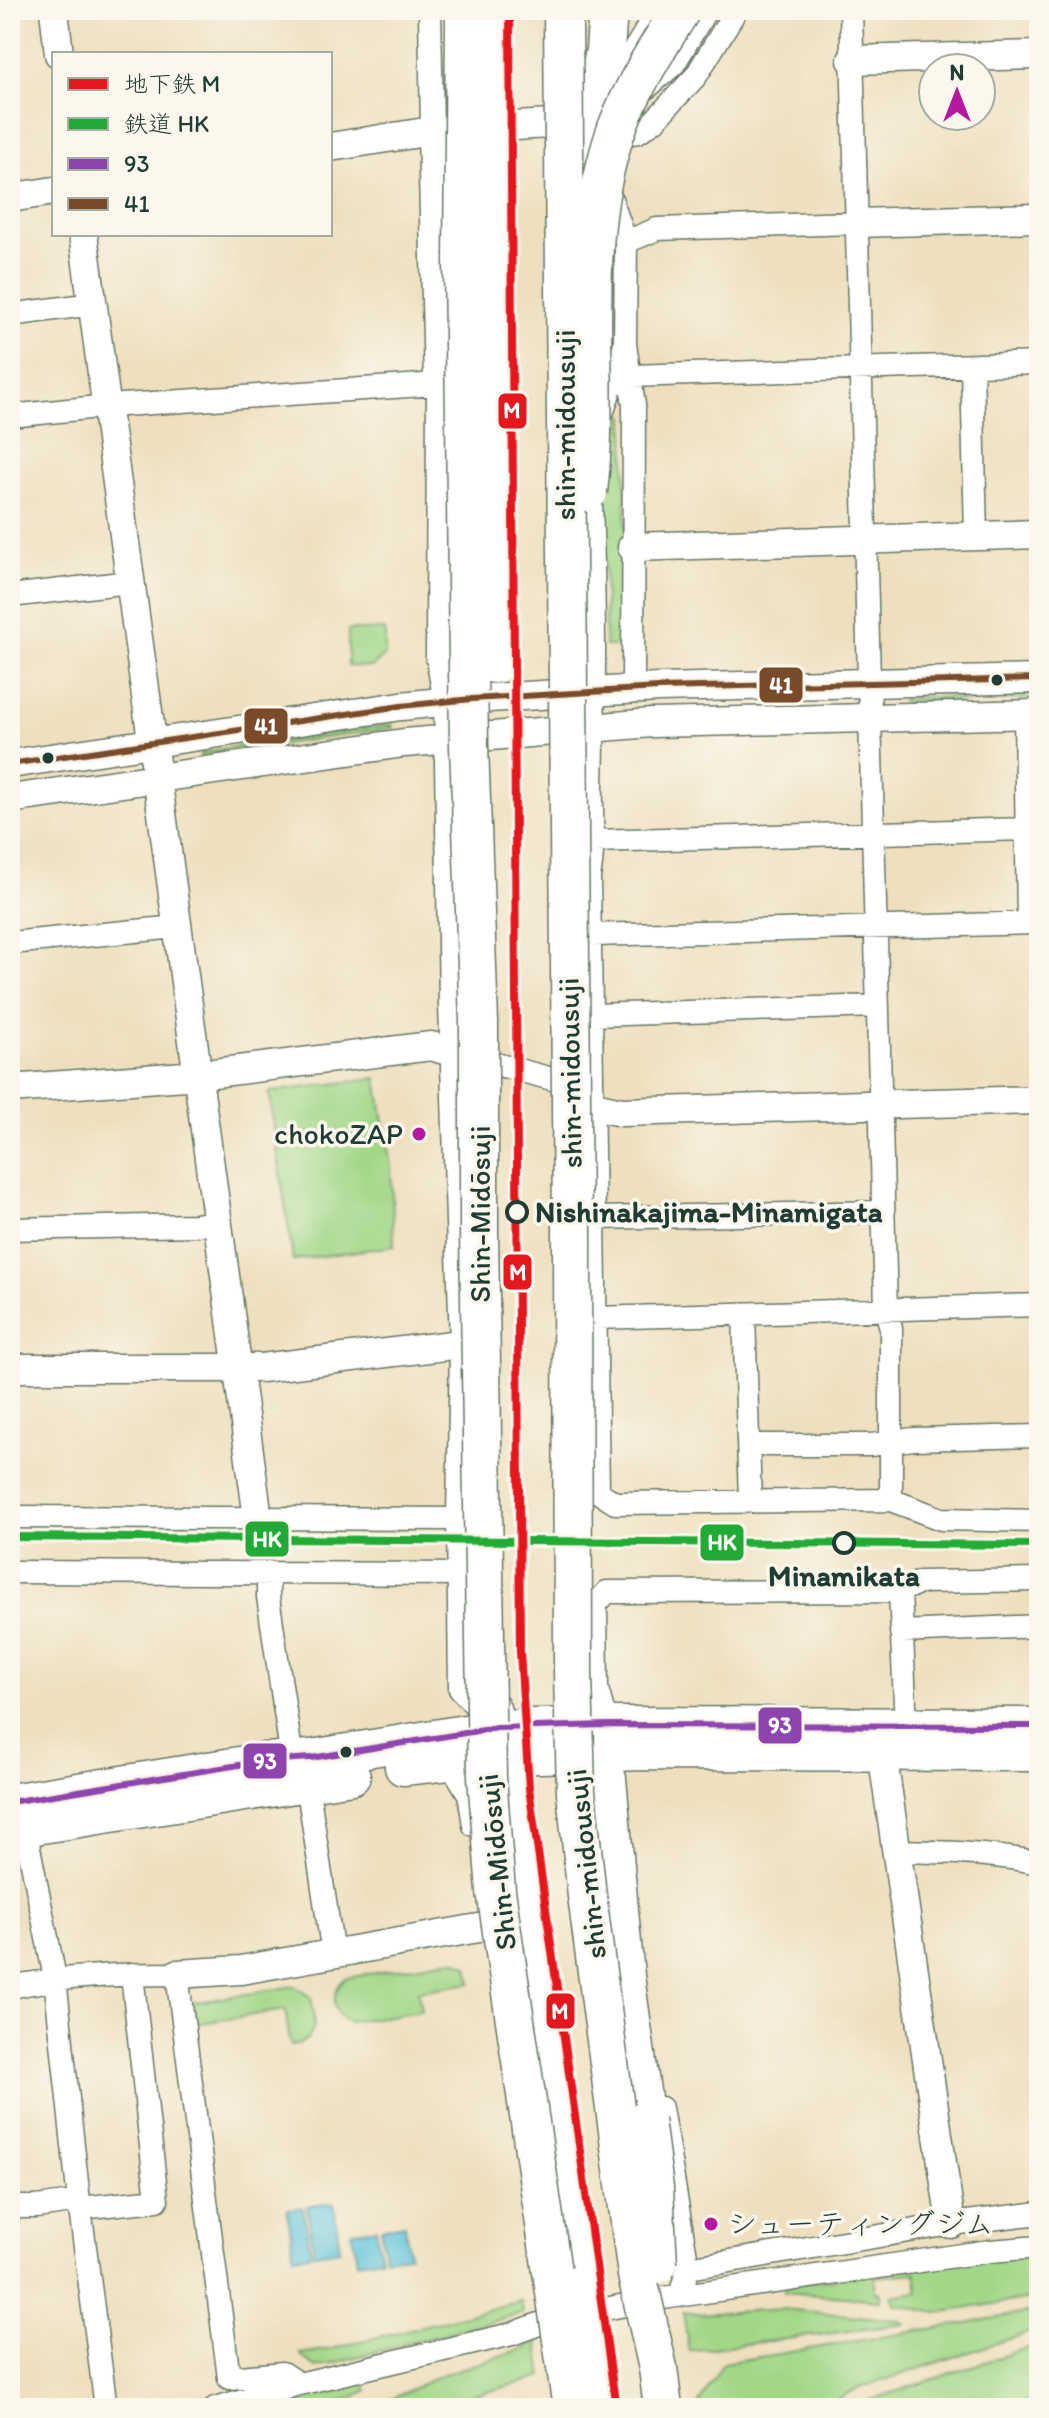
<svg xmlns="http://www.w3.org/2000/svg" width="1049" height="2418" font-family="Itim,'Klee One',sans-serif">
<rect width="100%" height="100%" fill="#fbf7ec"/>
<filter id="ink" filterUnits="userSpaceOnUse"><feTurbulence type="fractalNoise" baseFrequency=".0125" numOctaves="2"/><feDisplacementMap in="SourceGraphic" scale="16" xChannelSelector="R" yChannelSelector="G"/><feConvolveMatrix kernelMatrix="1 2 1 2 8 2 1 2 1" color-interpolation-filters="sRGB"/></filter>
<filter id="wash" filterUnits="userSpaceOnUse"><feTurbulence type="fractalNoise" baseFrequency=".006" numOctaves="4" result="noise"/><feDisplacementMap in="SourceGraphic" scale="32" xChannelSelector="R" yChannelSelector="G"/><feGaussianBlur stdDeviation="1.8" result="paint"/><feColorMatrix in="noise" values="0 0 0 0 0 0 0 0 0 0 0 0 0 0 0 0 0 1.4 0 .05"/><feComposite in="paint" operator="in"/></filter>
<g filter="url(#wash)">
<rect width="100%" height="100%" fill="#eee0bf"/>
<path fill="#a2d787" stroke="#608a5e" stroke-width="2" d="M 619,412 L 625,417 L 627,646 L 605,646 L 604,435 L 612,415 Z
M 348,630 L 385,630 L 385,655 L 372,667 L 348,666 Z
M 1039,694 L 1039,699 L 905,703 L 902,700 L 904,698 Z
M 392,724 L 393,728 L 200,756 L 200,752 Z
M 377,1078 L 391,1167 L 394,1246 L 293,1260 L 269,1092 Z
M 453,1959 L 468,1966 L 471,1983 L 418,1991 L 421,2011 L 349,2022 C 329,2015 331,1989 346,1978 Z
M 294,1986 L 311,1997 C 315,2020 320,2040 291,2046 L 285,2010 L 194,2024 L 191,2003 Z
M 1039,2254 L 1039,2297 L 937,2313 L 895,2304 L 892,2296 L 919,2292 L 916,2273 L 875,2277 L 875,2291 L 881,2294 L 880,2300 L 784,2292 L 785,2286 L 884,2271 Z
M 521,2301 L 523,2313 L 315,2368 L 300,2354 L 331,2349 Z
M 784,2309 L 899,2320 L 905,2324 L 689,2351 L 683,2312 L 697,2314 Z
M 1039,2311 L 1039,2329 L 860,2388 L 834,2400 L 823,2408 L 696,2408 L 723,2363 Z
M 537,2339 L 543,2377 L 425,2408 L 373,2408 L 441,2375 L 529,2347 Z
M 1039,2344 L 1039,2401 L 970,2408 L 847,2408 Z
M 363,2378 L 367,2391 L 328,2408 L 254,2408 Z"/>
<path fill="#5cc2d9" stroke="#3e8086" stroke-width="2" d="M 334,2203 L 340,2250 L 314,2254 L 307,2206 Z
M 303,2207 L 311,2254 L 294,2256 L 287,2209 Z
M 405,2224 L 409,2255 L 385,2258 L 381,2228 Z
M 376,2228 L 381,2258 L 357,2262 L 352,2231 Z"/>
</g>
<g filter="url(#ink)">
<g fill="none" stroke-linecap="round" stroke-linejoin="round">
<g stroke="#677665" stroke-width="25">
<path id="minor" d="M 430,10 L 432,131
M 851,10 L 886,1310 L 891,1328 L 891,1500
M 643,91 L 674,64 L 706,10
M 604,99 L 644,34 L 655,10
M 607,128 L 623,134 L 638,132 L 654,121 L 696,76 L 736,10
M 607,188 L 626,242 L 625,344 L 634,405 L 633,691
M 626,242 L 657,229 L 856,223
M 10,315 L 93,304
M 972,366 L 976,536
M 630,376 L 1039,363
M 603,411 L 625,344
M 10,416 L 108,406 L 438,384 L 437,657 L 445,702 L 450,1004 L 461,1344 L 458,1519 L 460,1689 L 487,1718
M 590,483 C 595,584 595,684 592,785 C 591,816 595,847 589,877 L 598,1492 L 615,1503 L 891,1500 L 941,1519 L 1039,1521
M 10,596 L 130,582
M 1025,714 L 1028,923
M 593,841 L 1027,829
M 591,935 L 1039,923
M 10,943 L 177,927
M 592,1015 L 878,1006
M 469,1057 L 556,1080 L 573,1095
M 596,1218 L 883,1212
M 10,1229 L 196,1225 L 218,1222
M 744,1314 L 750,1501
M 596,1318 L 1039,1305
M 749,1445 L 871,1445 L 913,1439 L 1039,1436
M 10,1517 L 458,1519
M 10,1572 L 459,1574
M 268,1572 L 268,1597 L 292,1759
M 900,1591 L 906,1726
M 901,1632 L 1039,1626
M 607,1725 L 597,1689 L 596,1604 L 607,1592 L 900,1591 L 920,1582 L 1039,1580
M 449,1761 L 469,1794 L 474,1825
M 307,1783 L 333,1954
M 25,1828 L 55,1978 L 79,2201 L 106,2408
M 895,1851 C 944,1852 991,1853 1039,1863
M 10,1987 C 67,1976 119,1974 177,1974 L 229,2378 L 282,2373 L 299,2384
M 661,2108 L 688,2268 L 680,2295
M 10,2207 L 37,2207 L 79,2201
M 80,2208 L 157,2200 L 132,1974
M 688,2268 L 951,2224 L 1039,2213
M 215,2408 L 299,2384 L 512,2334 L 547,2321 L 649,2300 L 990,2251 L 1039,2247"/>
</g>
<g stroke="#677665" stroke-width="31">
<path id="tertiary" d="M 54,10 L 59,54
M 852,60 L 1039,55
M 432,131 L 438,384
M 330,147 L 432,131 L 584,122
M 10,198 L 54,191
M 856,223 L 1039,218
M 83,234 L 258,1518
M 632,547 L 1039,534
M 10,764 L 401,706 L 472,699 L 658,688 L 1039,679
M 10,799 L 404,743 L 652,723 L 1039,714
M 10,1089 L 198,1075 L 431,1046 L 452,1052
M 594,1106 L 621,1112 L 1039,1100
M 10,1368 L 261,1368 L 461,1344
M 882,1752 L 951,2224
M 177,1974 L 241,1970 L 490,1926"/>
</g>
<g stroke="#677665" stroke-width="39">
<path id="primary" d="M 403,1767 L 505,1756 L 644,1752 L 1039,1753
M 10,1802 L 264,1761 L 311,1758 L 496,1728 L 607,1725 L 1039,1726
M 10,1830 L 352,1776"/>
</g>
<g stroke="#677665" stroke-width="41">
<path id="trunk" d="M 577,212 L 582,168 L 605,50 L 608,10
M 576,1693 L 607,1779 L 625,1976 L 645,2120
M 491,1709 L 505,1756 L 511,1788 L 544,2034 L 581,2283
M 658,2368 L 663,2408"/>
</g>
<use href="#minor" stroke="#fff" stroke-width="22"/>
<use href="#tertiary" stroke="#fff" stroke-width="28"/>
<use href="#primary" stroke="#fff" stroke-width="36"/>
<use href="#trunk" stroke="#fff" stroke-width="38"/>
<g stroke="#677665" stroke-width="41" stroke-linecap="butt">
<path id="trunk-bridge" d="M 465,10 L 463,260 L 469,745 L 479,1023 L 479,1231 L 487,1777 L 496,1891 L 572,2408
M 563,10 L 572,1233 L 573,1673 L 576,1792 L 587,1896 L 637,2275 L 658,2368
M 588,492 C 602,372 575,245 617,128 C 633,86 657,48 681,10
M 494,664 L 492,66 L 496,10
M 645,2120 L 654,2188 L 658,2264
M 581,2283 L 599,2408"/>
</g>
<use href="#trunk-bridge" stroke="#fff" stroke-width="38"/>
<g stroke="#fbf7ec" stroke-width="12">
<path id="bus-1" d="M 10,1802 L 264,1761 L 311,1758 L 496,1728 L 607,1725 L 1039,1726"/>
</g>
<g stroke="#fbf7ec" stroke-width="12">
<path id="bus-2" d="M 10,764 L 401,706 L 472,699 L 658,688 L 1039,679"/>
</g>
<use href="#bus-1" stroke="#8e44ad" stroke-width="6"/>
<use href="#bus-2" stroke="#7a4b2a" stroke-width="6"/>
<g stroke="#fbf7ec" stroke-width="14">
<path id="rail-1" d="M 10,1537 L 1039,1545"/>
</g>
<use href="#rail-1" stroke="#21ab36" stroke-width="8"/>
<g stroke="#fbf7ec" stroke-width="14">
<path id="metro-1" d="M 510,10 L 520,1652 L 529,1788 L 616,2408"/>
</g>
<use href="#metro-1" stroke="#e5171f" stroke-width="8"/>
</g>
</g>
<g fill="#1f3d34" stroke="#fbf7ec" stroke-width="3">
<circle cx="997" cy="680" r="7"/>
<circle cx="48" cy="758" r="7"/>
<circle cx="346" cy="1752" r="7"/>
</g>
<g fill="#b5179e" stroke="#fbf7ec" stroke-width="3">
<circle cx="419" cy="1134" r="8"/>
<circle cx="711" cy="2224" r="8"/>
</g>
<g fill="#fbf7ec" stroke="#1f3d34" stroke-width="4">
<circle cx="517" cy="1212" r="10"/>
<circle cx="844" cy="1543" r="10"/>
</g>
<g text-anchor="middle" stroke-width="7" stroke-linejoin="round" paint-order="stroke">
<g font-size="30" fill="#1f3d34" stroke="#fbf7ec">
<text transform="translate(565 425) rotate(-90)" y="10">shin-midousuji</text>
<text transform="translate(570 1073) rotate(-91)" y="10">shin-midousuji</text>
<text transform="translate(480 1214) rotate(-90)" y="10">Shin-Midōsuji</text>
<text transform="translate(497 1862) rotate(-96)" y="10">Shin-Midōsuji</text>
<text transform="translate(586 1864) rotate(-96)" y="10">shin-midousuji</text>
</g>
<g font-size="30" fill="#1f3d34" stroke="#fbf7ec" text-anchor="end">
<text x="403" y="1144">chokoZAP</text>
<text x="727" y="2234" text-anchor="start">シューティングジム</text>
</g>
<g font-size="30" font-weight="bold" fill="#1f3d34" stroke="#fbf7ec" text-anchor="start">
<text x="535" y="1222">Nishinakajima-Minamigata</text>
<text x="844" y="1586" text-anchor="middle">Minamikata</text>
</g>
</g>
<g stroke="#fbf7ec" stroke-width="3">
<rect x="497" y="392" width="31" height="38" rx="8" fill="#e5171f"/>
<rect x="758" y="666" width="46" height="38" rx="8" fill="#7a4b2a"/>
<rect x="243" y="707" width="46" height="38" rx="8" fill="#7a4b2a"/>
<rect x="502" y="1253" width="31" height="38" rx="8" fill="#e5171f"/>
<rect x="244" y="1520" width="46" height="38" rx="8" fill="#21ab36"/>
<rect x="699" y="1523" width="46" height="39" rx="8" fill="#21ab36"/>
<rect x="757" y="1706" width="46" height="39" rx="8" fill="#8e44ad"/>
<rect x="242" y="1742" width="46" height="38" rx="8" fill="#8e44ad"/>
<rect x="545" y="1992" width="31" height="38" rx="8" fill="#e5171f"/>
</g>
<g font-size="22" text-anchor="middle" font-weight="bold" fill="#fff">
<text x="512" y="418">M</text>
<text x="781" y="693">41</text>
<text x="266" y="734">41</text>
<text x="518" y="1280">M</text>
<text x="267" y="1547">HK</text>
<text x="722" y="1550">HK</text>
<text x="780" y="1733">93</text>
<text x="265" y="1769">93</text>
<text x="560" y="2019">M</text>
</g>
<rect width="1049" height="2418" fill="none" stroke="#fbf7ec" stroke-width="40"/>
<rect x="52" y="52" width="280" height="184" fill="#fbf7ec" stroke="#a3ada2" stroke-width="2"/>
<rect x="68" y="78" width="40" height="12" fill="#e5171f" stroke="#a3ada2" stroke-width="2"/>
<text x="124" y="92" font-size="24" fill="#1f3d34">地下鉄 M</text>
<rect x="68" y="118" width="40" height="12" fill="#21ab36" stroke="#a3ada2" stroke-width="2"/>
<text x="124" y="132" font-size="24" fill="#1f3d34">鉄道 HK</text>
<rect x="68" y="158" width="40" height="12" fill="#8e44ad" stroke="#a3ada2" stroke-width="2"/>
<text x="124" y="172" font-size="24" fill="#1f3d34">93</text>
<rect x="68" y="198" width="40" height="12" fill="#7a4b2a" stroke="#a3ada2" stroke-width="2"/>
<text x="124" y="212" font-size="24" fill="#1f3d34">41</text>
<g transform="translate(957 92)"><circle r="38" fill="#fbf7ec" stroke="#a3ada2" stroke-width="2"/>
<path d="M0-6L14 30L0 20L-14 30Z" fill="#b5179e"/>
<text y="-12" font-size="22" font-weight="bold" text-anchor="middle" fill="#1f3d34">N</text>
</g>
</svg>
